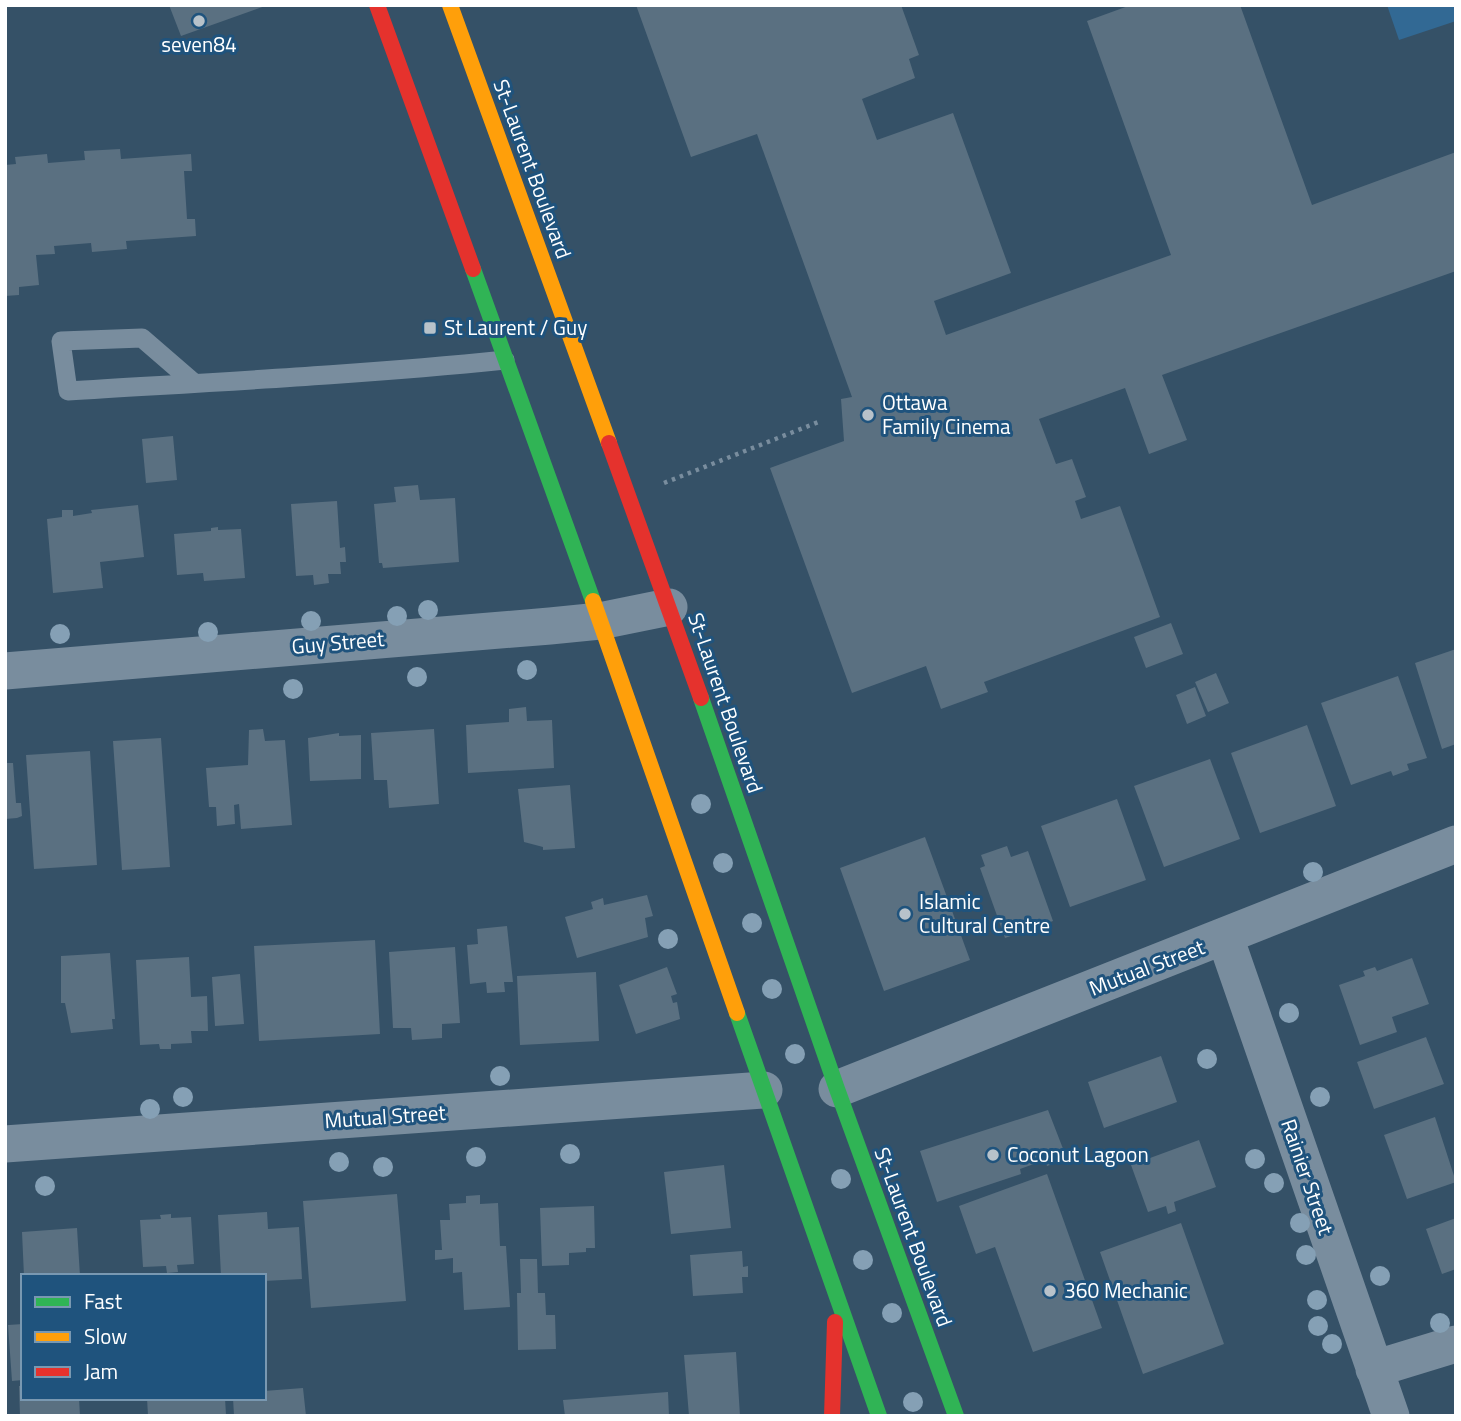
<svg xmlns="http://www.w3.org/2000/svg" width="1461" height="1421" font-family="'Titillium Web',sans-serif">
<rect width="100%" height="100%" fill="#355167"/>
<path fill="#326994" d="M 1387,5 L 1456,5 L 1456,21 L 1399,40 Z"/>
<path fill="#5a7081" d="M 169,5 L 265,5 L 265,6 L 181,36 Z
M 636,5 L 901,5 L 919,55 L 909,59 L 915,78 L 862,99 L 877,140 L 953,113 L 1011,273 L 934,301 L 946,335 L 1171,255 L 1087,21 L 1131,5 L 1240,5 L 1312,205 L 1456,152 L 1456,271 L 1162,375 L 1187,440 L 1149,454 L 1125,388 L 1039,419 L 1056,464 L 1072,459 L 1086,497 L 1075,501 L 1081,519 L 1120,506 L 1160,617 L 984,682 L 988,692 L 941,709 L 926,666 L 852,693 L 770,468 L 844,441 L 841,399 L 852,397 L 757,134 L 691,157 Z
M 120,149 L 121,159 L 191,154 L 192,171 L 184,171 L 187,219 L 195,219 L 196,236 L 126,241 L 127,249 L 92,252 L 91,243 L 54,246 L 55,254 L 36,255 L 39,285 L 19,287 L 19,295 L 5,296 L 5,165 L 16,164 L 15,157 L 47,154 L 48,163 L 85,160 L 84,151 Z
M 173,436 L 177,480 L 146,483 L 142,439 Z
M 418,485 L 420,500 L 455,498 L 459,562 L 383,568 L 382,563 L 379,563 L 374,504 L 396,502 L 394,487 Z
M 337,501 L 340,548 L 345,547 L 346,562 L 340,562 L 341,574 L 328,574 L 329,583 L 314,585 L 313,575 L 296,576 L 291,504 Z
M 138,505 L 144,557 L 100,562 L 103,588 L 53,593 L 47,519 L 62,517 L 62,510 L 73,510 L 73,516 L 92,513 L 91,510 Z
M 218,527 L 218,530 L 241,529 L 245,578 L 204,581 L 203,573 L 177,575 L 174,534 L 211,531 L 211,528 Z
M 1171,623 L 1183,654 L 1146,668 L 1134,637 Z
M 1456,649 L 1456,744 L 1442,749 L 1415,663 Z
M 1216,673 L 1229,703 L 1208,712 L 1195,682 Z
M 1398,676 L 1427,758 L 1407,764 L 1409,770 L 1393,776 L 1391,771 L 1351,785 L 1321,703 Z
M 1195,687 L 1206,716 L 1187,724 L 1176,695 Z
M 526,707 L 527,721 L 552,720 L 554,768 L 468,773 L 466,725 L 509,722 L 509,709 Z
M 1307,725 L 1336,806 L 1260,833 L 1231,753 Z
M 263,729 L 265,741 L 285,740 L 292,825 L 241,829 L 239,804 L 234,805 L 235,824 L 217,826 L 216,807 L 209,807 L 206,768 L 248,765 L 249,730 Z
M 434,729 L 439,804 L 389,808 L 387,780 L 374,780 L 371,733 Z
M 339,733 L 339,736 L 361,735 L 361,779 L 310,781 L 308,738 Z
M 161,738 L 170,867 L 122,870 L 113,741 Z
M 90,751 L 97,865 L 34,869 L 26,755 Z
M 1210,759 L 1240,839 L 1164,867 L 1134,786 Z
M 5,763 L 13,763 L 16,803 L 21,803 L 22,816 L 17,818 L 5,819 Z
M 570,785 L 575,848 L 543,850 L 543,847 L 524,842 L 518,789 Z
M 1117,799 L 1146,880 L 1070,907 L 1041,826 Z
M 925,837 L 970,960 L 884,991 L 840,868 Z
M 1007,846 L 1011,857 L 1028,851 L 1053,921 L 1005,938 L 980,868 L 985,866 L 981,855 Z
M 647,895 L 653,916 L 645,918 L 648,937 L 577,958 L 565,917 L 593,909 L 591,902 L 603,898 L 604,905 Z
M 507,926 L 513,982 L 504,982 L 505,992 L 487,993 L 486,982 L 470,984 L 467,945 L 478,944 L 477,929 Z
M 375,940 L 380,1034 L 259,1041 L 254,946 Z
M 455,947 L 460,1023 L 442,1024 L 442,1038 L 412,1040 L 411,1028 L 393,1028 L 389,952 Z
M 110,953 L 115,1019 L 112,1019 L 113,1029 L 71,1033 L 65,1003 L 61,1003 L 61,956 Z
M 189,957 L 191,997 L 207,996 L 208,1031 L 191,1031 L 192,1043 L 171,1044 L 171,1049 L 160,1049 L 159,1044 L 140,1045 L 136,960 Z
M 1412,958 L 1429,1004 L 1392,1017 L 1397,1032 L 1360,1045 L 1339,985 L 1365,976 L 1363,971 L 1375,967 L 1377,971 Z
M 667,967 L 677,994 L 671,996 L 673,1003 L 677,1002 L 680,1019 L 636,1034 L 619,985 Z
M 596,972 L 599,1041 L 520,1045 L 517,976 Z
M 240,974 L 244,1024 L 215,1026 L 212,977 Z
M 1426,1037 L 1444,1084 L 1374,1109 L 1357,1062 Z
M 1161,1056 L 1177,1102 L 1104,1128 L 1088,1082 Z
M 1048,1110 L 1067,1159 L 1047,1166 L 1045,1160 L 1020,1169 L 1021,1174 L 937,1202 L 920,1151 Z
M 1435,1117 L 1456,1182 L 1407,1199 L 1384,1135 Z
M 1199,1140 L 1216,1187 L 1174,1202 L 1176,1211 L 1168,1214 L 1166,1206 L 1148,1212 L 1131,1165 Z
M 724,1165 L 731,1228 L 671,1234 L 664,1172 Z
M 1047,1174 L 1102,1328 L 1033,1352 L 995,1247 L 976,1254 L 959,1206 Z
M 397,1194 L 406,1301 L 311,1308 L 303,1201 Z
M 480,1195 L 480,1204 L 498,1203 L 500,1246 L 506,1246 L 510,1307 L 464,1310 L 462,1272 L 453,1273 L 453,1258 L 435,1260 L 435,1250 L 442,1250 L 440,1220 L 450,1220 L 449,1204 L 466,1203 L 466,1196 Z
M 594,1206 L 595,1248 L 586,1248 L 586,1252 L 569,1253 L 569,1265 L 542,1266 L 540,1208 Z
M 267,1212 L 268,1229 L 299,1227 L 302,1279 L 264,1281 L 264,1276 L 221,1276 L 218,1215 Z
M 171,1214 L 171,1218 L 191,1217 L 194,1264 L 177,1265 L 178,1272 L 167,1273 L 166,1266 L 143,1267 L 140,1220 L 161,1219 L 160,1215 Z
M 1456,1218 L 1456,1269 L 1442,1274 L 1426,1229 Z
M 1181,1223 L 1224,1344 L 1143,1374 L 1100,1252 Z
M 77,1228 L 80,1276 L 24,1276 L 22,1232 Z
M 742,1251 L 743,1267 L 748,1266 L 748,1277 L 742,1277 L 743,1293 L 693,1296 L 690,1255 Z
M 520,1259 L 537,1259 L 538,1293 L 545,1293 L 546,1315 L 555,1315 L 556,1349 L 518,1350 L 517,1293 L 521,1293 Z
M 23,1324 L 23,1380 L 12,1381 L 8,1325 Z
M 736,1352 L 740,1416 L 689,1416 L 684,1355 Z
M 19,1386 L 23,1386 L 23,1398 L 79,1398 L 80,1416 L 20,1416 Z
M 303,1388 L 306,1416 L 234,1416 L 233,1398 L 264,1398 L 264,1391 Z
M 668,1392 L 669,1416 L 565,1416 L 563,1400 Z
M 147,1398 L 225,1398 L 226,1415 L 148,1416 Z"/>
<g fill="none" stroke-linecap="round" stroke-linejoin="round">
<path stroke="#798d9e" stroke-width="4.5" stroke-dasharray="3.5 5" stroke-linecap="butt" d="M 664,483 L 821,421"/>
<path stroke="#798d9e" stroke-width="19" d="M 194,383 L 142,338 L 61,341 L 68,391 C 214,382 360,375 505,360"/>
<path stroke="#798d9e" stroke-width="37" d="M 5,671 L 550,626 L 600,621 L 669,607
M 1225,937 L 1391,1416
M 837,1089 L 1456,844
M 5,1144 L 764,1090
M 1374,1369 L 1456,1344"/>
<path stroke="#30b455" stroke-width="16" d="M 473,269 L 593,601
M 701,698 L 837,1089 L 956,1416
M 737,1013 L 879,1416"/>
<path stroke="#ff9f0a" stroke-width="16" d="M 450,5 L 609,443
M 593,601 L 737,1013"/>
<path stroke="#e5322d" stroke-width="16" d="M 377,5 L 473,269
M 609,443 L 701,698
M 832,1416 L 835,1322"/>
</g>
<g fill="#85a0b5">
<circle cx="428" cy="610" r="10"/>
<circle cx="397" cy="616" r="10"/>
<circle cx="311" cy="621" r="10"/>
<circle cx="208" cy="632" r="10"/>
<circle cx="60" cy="634" r="10"/>
<circle cx="527" cy="670" r="10"/>
<circle cx="417" cy="677" r="10"/>
<circle cx="293" cy="689" r="10"/>
<circle cx="701" cy="804" r="10"/>
<circle cx="723" cy="863" r="10"/>
<circle cx="1313" cy="872" r="10"/>
<circle cx="752" cy="923" r="10"/>
<circle cx="668" cy="939" r="10"/>
<circle cx="772" cy="989" r="10"/>
<circle cx="1289" cy="1013" r="10"/>
<circle cx="795" cy="1054" r="10"/>
<circle cx="1207" cy="1059" r="10"/>
<circle cx="500" cy="1076" r="10"/>
<circle cx="183" cy="1097" r="10"/>
<circle cx="1320" cy="1097" r="10"/>
<circle cx="150" cy="1109" r="10"/>
<circle cx="570" cy="1154" r="10"/>
<circle cx="476" cy="1157" r="10"/>
<circle cx="1255" cy="1159" r="10"/>
<circle cx="339" cy="1162" r="10"/>
<circle cx="383" cy="1167" r="10"/>
<circle cx="841" cy="1179" r="10"/>
<circle cx="1274" cy="1183" r="10"/>
<circle cx="45" cy="1186" r="10"/>
<circle cx="1300" cy="1223" r="10"/>
<circle cx="1306" cy="1255" r="10"/>
<circle cx="863" cy="1260" r="10"/>
<circle cx="1380" cy="1276" r="10"/>
<circle cx="1317" cy="1300" r="10"/>
<circle cx="892" cy="1313" r="10"/>
<circle cx="1440" cy="1323" r="10"/>
<circle cx="1318" cy="1326" r="10"/>
<circle cx="1332" cy="1344" r="10"/>
<circle cx="913" cy="1402" r="10"/>
</g>
<g fill="#b8c2ca" stroke="#1f537d" stroke-width="2.5">
<circle cx="199" cy="21" r="7"/>
<rect x="423" y="321" width="14" height="14" rx="3.5"/>
<circle cx="868" cy="415" r="7"/>
<circle cx="905" cy="914" r="7"/>
<circle cx="993" cy="1155" r="7"/>
<circle cx="1050" cy="1291" r="7"/>
</g>
<g text-anchor="middle" stroke-width="6" stroke-linejoin="round" paint-order="stroke">
<g font-size="21" fill="#fff" stroke="#1f537d" text-anchor="start">
<text x="199" y="52" text-anchor="middle">seven84</text>
<text x="444" y="335">St Laurent / Guy</text>
<text x="882" y="410">Ottawa<tspan x="882" dy="24">Family Cinema</tspan></text>
<text x="919" y="909">Islamic<tspan x="919" dy="24">Cultural Centre</tspan></text>
<text x="1007" y="1162">Coconut Lagoon</text>
<text x="1064" y="1298">360 Mechanic</text>
</g>
<g font-size="21" fill="#fff" stroke="#1f537d">
<text transform="translate(532 169) rotate(70)" y="7">St-Laurent Boulevard</text>
<text transform="translate(338 643) rotate(-5)" y="7">Guy Street</text>
<text transform="translate(725 703) rotate(71)" y="7">St-Laurent Boulevard</text>
<text transform="translate(1147 968) rotate(-21)" y="7">Mutual Street</text>
<text transform="translate(385 1117) rotate(-4)" y="7">Mutual Street</text>
<text transform="translate(1307 1177) rotate(71)" y="7">Rainier Street</text>
<text transform="translate(913 1237) rotate(70)" y="7">St-Laurent Boulevard</text>
</g>
</g>
<rect width="1461" height="1421" fill="none" stroke="#ffffff" stroke-width="14"/>
<rect x="21" y="1274" width="245" height="126" fill="#1f537d" stroke="#7998b1" stroke-width="2"/>
<rect x="35" y="1297" width="35" height="10" fill="#30b455" stroke="#7998b1" stroke-width="2"/>
<text x="84" y="1309" font-size="21" fill="#ffffff">Fast</text>
<rect x="35" y="1332" width="35" height="10" fill="#ff9f0a" stroke="#7998b1" stroke-width="2"/>
<text x="84" y="1344" font-size="21" fill="#ffffff">Slow</text>
<rect x="35" y="1367" width="35" height="10" fill="#e5322d" stroke="#7998b1" stroke-width="2"/>
<text x="84" y="1379" font-size="21" fill="#ffffff">Jam</text>
</svg>
